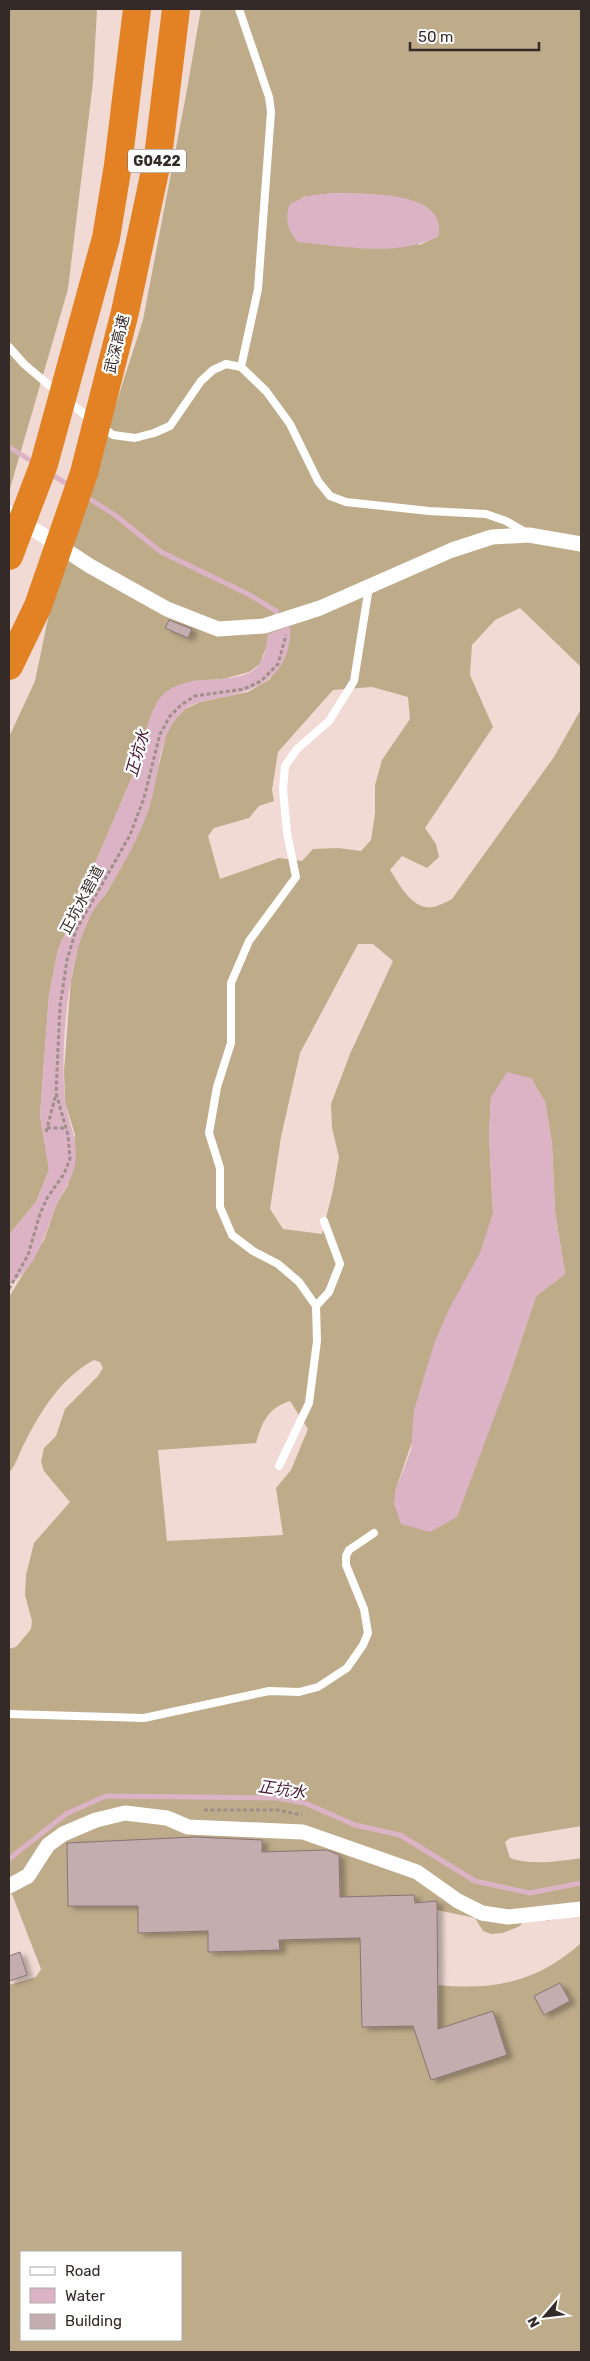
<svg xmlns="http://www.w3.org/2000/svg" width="590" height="2361" font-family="Rubik,'Noto Sans SC',sans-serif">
<defs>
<filter id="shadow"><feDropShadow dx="5.5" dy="3" stdDeviation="2.5" flood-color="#0004"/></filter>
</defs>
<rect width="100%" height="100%" fill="#f1dad4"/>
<path fill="#beab89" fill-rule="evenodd" d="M 9,9 L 97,9 L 93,82 L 68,289 L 9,492 Z
M 201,9 L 581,9 L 581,667 L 520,608 L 495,620 L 472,645 L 470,675 L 493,727 L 425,828 L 436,844 L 439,857 L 427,868 L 402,856 L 390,870 C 399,884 413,911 433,907 C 439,906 446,902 452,899 L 554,757 L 581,709 L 581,1826 L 510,1838 L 505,1842 L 510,1858 C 531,1866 560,1861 581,1858 L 581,1914 L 546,1921 L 544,1911 L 529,1912 L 520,1926 L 503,1933 L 491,1934 L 483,1931 L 475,1918 L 437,1910 L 438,1985 C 494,1991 539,1981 581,1943 L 581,2352 L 9,2352 L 9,1985 L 36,1977 L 41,1969 L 12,1894 L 9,1895 L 9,1649 L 16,1647 L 31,1629 L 32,1621 L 25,1595 L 26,1575 L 34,1543 L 70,1502 L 44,1471 L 41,1462 L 44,1448 L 56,1436 L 65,1409 L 98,1376 L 103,1368 L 100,1362 L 94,1360 C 61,1378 42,1409 25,1442 C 19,1453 17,1463 9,1473 L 9,1297 L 44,1240 L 57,1203 L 68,1185 L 75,1135 L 65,1102 L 64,1071 L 71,980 L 79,942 L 92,911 L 107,892 L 124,862 L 149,808 L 166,735 L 173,721 L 185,709 L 200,702 L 248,692 L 270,679 L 289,644 L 290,627 L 265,650 L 260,664 L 249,672 L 223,679 L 192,681 L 149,723 L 141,756 L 58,950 L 49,995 L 40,1115 L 49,1170 L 36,1202 L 9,1235 L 9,737 L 35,681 L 50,609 L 143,320 L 186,95 ZM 333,193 C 359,194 449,192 438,236 L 420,245 L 302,197 ZM 372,687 L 408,697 L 410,719 L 382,760 L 375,785 L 375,814 L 371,840 L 361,851 L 338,848 L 313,849 L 302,861 L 279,858 L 220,879 L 208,836 L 214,828 L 249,818 L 259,806 L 274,801 L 272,790 L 278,752 L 333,690 ZM 358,944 L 373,944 L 393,961 L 350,1054 L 331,1104 L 332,1128 L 339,1157 L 333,1190 L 322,1234 L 283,1229 L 270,1209 L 281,1137 L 300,1053 ZM 531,1078 L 545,1102 L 552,1144 L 555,1212 L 565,1274 L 536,1296 L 507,1383 L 395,1492 L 467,1279 L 481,1253 L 493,1213 L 489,1135 L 491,1097 ZM 290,1401 L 308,1429 L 291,1470 L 276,1488 L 283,1535 L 167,1541 L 158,1450 L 256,1443 C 262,1422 268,1408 290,1401 ZM 21,2252 L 181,2252 L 181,2340 L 21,2340 Z"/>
<path fill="#dbb3c5" d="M 333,193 C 360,194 449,189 438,236 C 397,258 343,246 298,242 C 288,233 284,217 290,204 L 307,196 Z
M 290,626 C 292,674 261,690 220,698 C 208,700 193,702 184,710 C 157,733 160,776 149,808 C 140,836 123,866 107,891 C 99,903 90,913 85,927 C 67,972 60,1052 65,1100 C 68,1124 79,1138 75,1165 C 72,1180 63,1190 57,1204 C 44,1234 39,1266 9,1285 L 9,1235 L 36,1202 L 49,1170 L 40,1115 L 49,995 L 58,950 L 141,756 C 145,738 148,713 160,698 C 186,667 243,691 260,663 C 266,655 266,643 268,634 Z
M 507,1072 L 531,1078 L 545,1102 L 552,1144 L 555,1212 L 565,1274 L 536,1296 L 507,1383 L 457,1517 L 430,1532 L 401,1524 L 394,1504 L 395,1492 L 411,1450 L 414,1410 L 434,1344 L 449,1309 L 480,1253 L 493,1213 L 489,1134 L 491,1097 Z"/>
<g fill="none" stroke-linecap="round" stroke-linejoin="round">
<path stroke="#dbb3c5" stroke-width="5" d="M 9,447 L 36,464
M 49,473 L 72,487
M 85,496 L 115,515 L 161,552 L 248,594 L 276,611 L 278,621
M 9,1859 L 66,1814 L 106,1796 L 277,1798 L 305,1803 L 355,1825 L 400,1835 L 475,1881 L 530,1893 L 581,1883"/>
</g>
<path fill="#c4adaf" stroke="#897375" filter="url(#shadow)" d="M 169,620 L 192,629 L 188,638 L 165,628 Z
M 195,1837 L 262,1840 L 262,1852 L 327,1850 L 339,1855 L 340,1897 L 414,1895 L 415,1903 L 437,1901 L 438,2029 L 493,2011 L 507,2055 L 431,2080 L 413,2026 L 362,2027 L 360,1938 L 279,1940 L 280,1950 L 208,1952 L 208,1931 L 138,1933 L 138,1906 L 68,1906 L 67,1843 Z
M 20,1952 L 27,1975 L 9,1981 L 9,1956 Z
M 560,1983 L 570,2001 L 544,2015 L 534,1996 Z"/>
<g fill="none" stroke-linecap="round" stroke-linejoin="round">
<path stroke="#9f8e89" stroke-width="3" stroke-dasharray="4 2.5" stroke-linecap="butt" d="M 47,1128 L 66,1128
M 46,1132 L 56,1094
M 9,1289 L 28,1255 L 40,1214 L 47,1198 L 64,1174 L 70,1159 L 68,1135 L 56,1093 L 60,1006 L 67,960 L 76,930 L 130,835 L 144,798 L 160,734 L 170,716 L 181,705 L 195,696 L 244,689 L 261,681 L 278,664 L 286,635
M 204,1810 L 277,1810 L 302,1815"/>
<path stroke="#fff" stroke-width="8" d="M 239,9 L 269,97 L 271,112 L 258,289 L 241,367
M 9,347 L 24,364 L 57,392
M 66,400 L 93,421
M 102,427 L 113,435 L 135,438 L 154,433 L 170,426 L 201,381 L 213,370 L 226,364 L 241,367 L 266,391 L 290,424 L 318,481 L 330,496 L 346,502 L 429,511 L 486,514 L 506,521 L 525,532
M 316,1306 L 329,1292 L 340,1264 L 324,1221
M 279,1466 L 309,1403 L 317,1341 L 316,1306 L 299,1282 L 278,1264 L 253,1251 L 232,1235 L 220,1207 L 220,1168 L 209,1133 L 217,1087 L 231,1043 L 231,983 L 249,941 L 296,877 L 287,833 L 283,789 L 285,766 L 297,749 L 329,721 L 354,681 L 369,587
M 9,1714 L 144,1718 L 269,1691 L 299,1692 L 318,1687 L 347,1668 L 363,1645 L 368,1633 L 364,1609 L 346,1565 L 346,1556 L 349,1550 L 374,1533"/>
<path stroke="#fff" stroke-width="15" d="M 9,513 L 90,566 L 167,609 L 218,629 L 264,626 L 320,608 L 452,550 L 492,537 L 529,535 L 581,544
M 9,1886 L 28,1876 L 48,1845 L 63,1834 L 96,1820 L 125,1813 L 167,1818 L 188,1827 L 303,1832 L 417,1872 L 458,1901 L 482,1913 L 508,1917 L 581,1909"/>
<path stroke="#e28224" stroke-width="28" d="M 9,556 L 44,464 L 106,238 L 118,165 L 137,9
M 9,666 L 38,606 L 84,473 L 125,312 L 158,157 L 176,9"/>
</g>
<g text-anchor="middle" stroke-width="4.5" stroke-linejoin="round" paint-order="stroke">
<rect fill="#fff" stroke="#716b69" stroke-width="1" x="128" y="149.5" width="58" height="23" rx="4"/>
<g font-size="14" font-weight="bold" fill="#342b29">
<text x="157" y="166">G0422</text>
</g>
<g font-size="15" fill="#342b29" stroke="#fff">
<text transform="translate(117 344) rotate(-76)" y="5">武深高速</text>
<text transform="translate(82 900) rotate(-62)" y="5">正坑水碧道</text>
</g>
<g font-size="16" font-style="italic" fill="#471630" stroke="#fff">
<text transform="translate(137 753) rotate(-74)" y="6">正坑水</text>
<text transform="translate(282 1789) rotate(8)" y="6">正坑水</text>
</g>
</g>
<rect width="590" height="2361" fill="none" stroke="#342b29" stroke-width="20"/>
<rect x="20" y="2251" width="162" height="90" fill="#ffffff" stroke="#aeaaa9"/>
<rect x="30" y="2267" width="25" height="8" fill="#ffffff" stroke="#aeaaa9"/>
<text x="65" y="2276" font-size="15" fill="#342b29">Road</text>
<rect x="30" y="2288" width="25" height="15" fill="#dbb3c5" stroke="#aeaaa9"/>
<text x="65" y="2301" font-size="15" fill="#342b29">Water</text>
<rect x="30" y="2314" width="25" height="15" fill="#c4adaf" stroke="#aeaaa9"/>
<text x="65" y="2326" font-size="15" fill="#342b29">Building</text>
<g transform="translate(545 2316) rotate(242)" stroke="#ffffff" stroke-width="4" paint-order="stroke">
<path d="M0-4L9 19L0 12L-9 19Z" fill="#342b29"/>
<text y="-8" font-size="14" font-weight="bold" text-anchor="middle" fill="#342b29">N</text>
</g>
<path d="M410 42v8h129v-8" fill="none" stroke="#342b29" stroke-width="2.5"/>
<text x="418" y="42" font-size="15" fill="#342b29" stroke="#ffffff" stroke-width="4" paint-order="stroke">50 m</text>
</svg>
